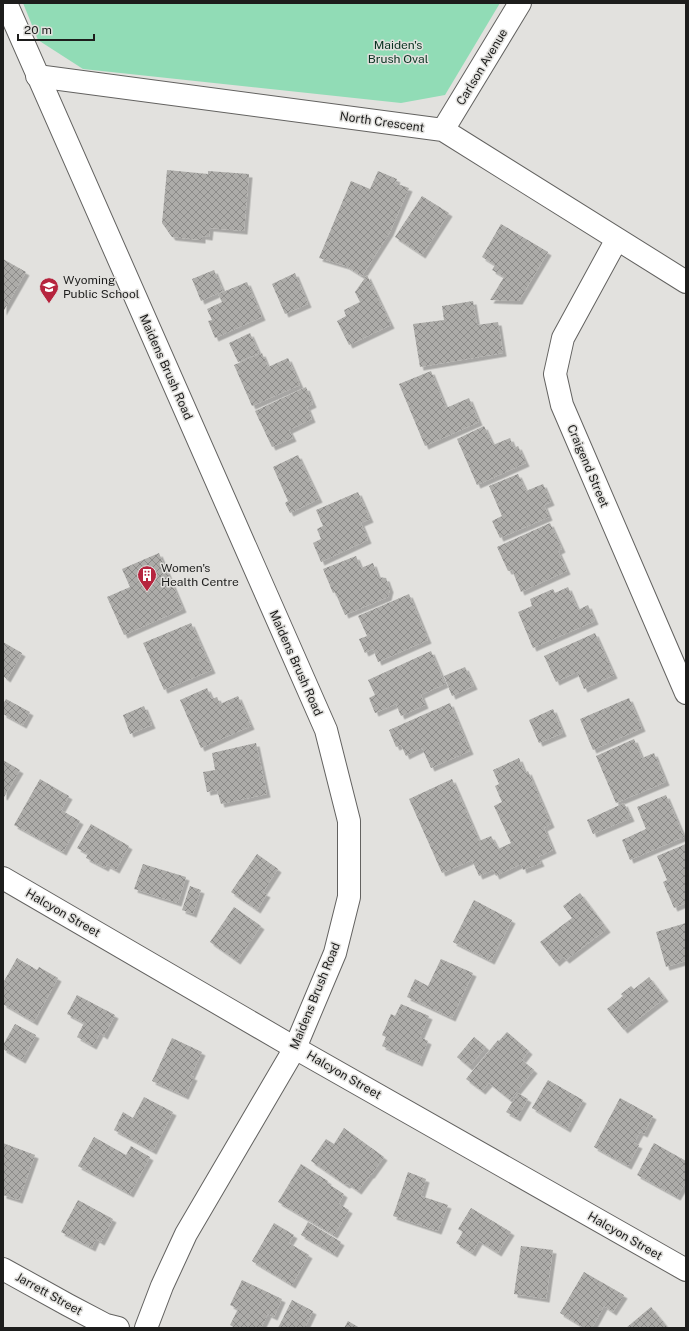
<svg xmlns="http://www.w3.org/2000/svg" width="689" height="1331" font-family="'Public Sans',sans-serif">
<defs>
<pattern id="building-cross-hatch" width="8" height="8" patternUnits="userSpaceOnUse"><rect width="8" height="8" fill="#adaca9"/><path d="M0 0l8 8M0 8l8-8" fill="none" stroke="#8c8b89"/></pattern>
<filter id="shadow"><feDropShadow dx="3.5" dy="3.5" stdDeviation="0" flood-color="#0004"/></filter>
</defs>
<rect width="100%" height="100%" fill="#e2e1de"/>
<path fill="#91dcb6" d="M 23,3 L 500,3 L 445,95 L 401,103 L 83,69 L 38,40 Z"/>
<path fill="url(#building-cross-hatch)" filter="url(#shadow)" d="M 167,170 L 208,174 L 208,171 L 249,174 L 244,231 L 210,228 L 209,237 L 202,236 L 202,240 L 172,237 L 162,223 Z
M 378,171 L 397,179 L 395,183 L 409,188 L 390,232 L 362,276 L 346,266 L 319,258 L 351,181 L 370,189 Z
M 422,196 L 449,213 L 422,255 L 395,237 Z
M 501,224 L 548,252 L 519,301 L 490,300 L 504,277 L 492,270 L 495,265 L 482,257 Z
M 3,259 L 26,272 L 3,312 Z
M 214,270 L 223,291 L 201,301 L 192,279 Z
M 295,273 L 308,304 L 285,314 L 272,284 Z
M 367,275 L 391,325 L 349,345 L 337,321 L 346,316 L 344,310 L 360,302 L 355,292 Z
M 247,282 L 262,317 L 215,338 L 208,321 L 212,320 L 207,309 L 222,302 L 218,294 Z
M 473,301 L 477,325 L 498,322 L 503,353 L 420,367 L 413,324 L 444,320 L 442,306 Z
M 250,333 L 259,353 L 238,362 L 229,343 Z
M 262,353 L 268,367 L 288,358 L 300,385 L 252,406 L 234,365 Z
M 431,371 L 446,408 L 469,398 L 479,422 L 425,446 L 399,384 Z
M 306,387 L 313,404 L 307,407 L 312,419 L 289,430 L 293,438 L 272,447 L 255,411 Z
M 484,426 L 493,445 L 510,438 L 514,448 L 518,446 L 526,463 L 477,485 L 457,439 Z
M 298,455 L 319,499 L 290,513 L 285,503 L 288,501 L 273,467 Z
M 518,474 L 526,491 L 543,484 L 551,502 L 544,505 L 549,517 L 500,538 L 492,521 L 502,516 L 489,486 Z
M 358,492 L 370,519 L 361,523 L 368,540 L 321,562 L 313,543 L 321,539 L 317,529 L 323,526 L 316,510 Z
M 550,523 L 562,549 L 558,551 L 567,571 L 521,592 L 512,570 L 508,571 L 497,547 Z
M 159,553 L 183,609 L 124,635 L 107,597 L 130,587 L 122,569 Z
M 356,556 L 361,568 L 373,563 L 378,577 L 386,578 L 390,589 L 388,597 L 345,615 L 335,592 L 333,593 L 323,569 Z
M 568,587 L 578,610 L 588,605 L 595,621 L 533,648 L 518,612 L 532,606 L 530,599 L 553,589 L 555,593 Z
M 409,594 L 428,640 L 378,662 L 373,649 L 365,653 L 359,639 L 367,636 L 358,616 Z
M 191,623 L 212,670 L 164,690 L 143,643 Z
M 595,633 L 614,675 L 584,689 L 577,672 L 556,682 L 544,656 Z
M 3,642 L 22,653 L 7,679 L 3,676 Z
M 431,651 L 445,684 L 421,695 L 425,705 L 401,716 L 396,704 L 375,713 L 369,698 L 375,695 L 368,680 Z
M 465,667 L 474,686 L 452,696 L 444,676 Z
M 207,688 L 212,699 L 217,697 L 220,704 L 238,696 L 251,726 L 201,748 L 180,700 Z
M 629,698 L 642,728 L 593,750 L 580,719 Z
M 6,699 L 30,712 L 23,725 L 3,714 L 3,704 Z
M 450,703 L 470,751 L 431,768 L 422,748 L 406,756 L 401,745 L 396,747 L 389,730 Z
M 144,706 L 152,725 L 130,734 L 123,715 Z
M 553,709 L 563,733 L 539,743 L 529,720 Z
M 634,739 L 642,758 L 654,753 L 666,782 L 616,803 L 596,756 Z
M 256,743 L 267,794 L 221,804 L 217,790 L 207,792 L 203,772 L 215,770 L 212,753 Z
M 519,758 L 525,773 L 528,771 L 551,824 L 544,828 L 553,850 L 538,857 L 541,863 L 523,870 L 521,864 L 496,876 L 493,870 L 479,876 L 472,860 L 442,873 L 409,799 L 452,779 L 479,841 L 491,836 L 498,849 L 511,843 L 494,806 L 502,802 L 495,786 L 499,784 L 493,770 Z
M 3,760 L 20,770 L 4,797 L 3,796 Z
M 40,779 L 69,796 L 61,810 L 80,821 L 63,852 L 14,825 Z
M 666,795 L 684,837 L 630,860 L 622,840 L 646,829 L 637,807 Z
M 624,803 L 631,818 L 593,834 L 587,820 Z
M 91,824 L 129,846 L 116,870 L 107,865 L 105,868 L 86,858 L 88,854 L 77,848 Z
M 686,844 L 686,903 L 674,908 L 663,882 L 667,880 L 657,856 Z
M 257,854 L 278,869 L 263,892 L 267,894 L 257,910 L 231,892 Z
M 143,864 L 186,877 L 178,903 L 134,889 Z
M 190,886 L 201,890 L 193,914 L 182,910 Z
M 580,893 L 607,929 L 566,960 L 563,957 L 556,963 L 540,942 L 572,918 L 563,906 Z
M 474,900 L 512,920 L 491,961 L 453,942 Z
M 234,907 L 261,926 L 237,961 L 210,942 Z
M 686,923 L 686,961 L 666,967 L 656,932 Z
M 17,958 L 37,970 L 39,967 L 58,978 L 34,1022 L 3,1004 L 3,983 Z
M 441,959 L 473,973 L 452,1018 L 407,997 L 415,979 L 428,986 Z
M 649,977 L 665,998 L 624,1030 L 607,1009 L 623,996 L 621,994 L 631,986 L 634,989 Z
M 77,995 L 115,1015 L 104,1036 L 100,1033 L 93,1046 L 77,1037 L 84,1023 L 67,1014 Z
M 401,1004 L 429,1016 L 420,1037 L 428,1041 L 419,1063 L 382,1046 L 386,1037 L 382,1035 L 391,1014 L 395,1016 Z
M 15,1024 L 36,1035 L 22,1060 L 3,1049 L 3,1045 Z
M 507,1032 L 529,1051 L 522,1060 L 534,1070 L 510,1100 L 489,1083 L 482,1091 L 466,1079 L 498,1040 L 499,1041 Z
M 474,1037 L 486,1047 L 469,1067 L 457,1057 Z
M 172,1038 L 202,1052 L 191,1076 L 194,1077 L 185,1096 L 152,1081 Z
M 548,1080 L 583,1100 L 567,1129 L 532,1108 Z
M 518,1093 L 528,1099 L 517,1118 L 506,1112 Z
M 144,1097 L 173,1112 L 153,1151 L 114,1130 L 123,1112 L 133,1118 Z
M 620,1098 L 653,1116 L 644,1134 L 640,1132 L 634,1143 L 639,1145 L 628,1166 L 594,1147 Z
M 344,1128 L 384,1157 L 371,1175 L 370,1175 L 358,1191 L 348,1184 L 346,1185 L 311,1161 L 326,1139 L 334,1144 Z
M 94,1137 L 126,1155 L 131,1146 L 150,1157 L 130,1194 L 78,1166 Z
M 3,1143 L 35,1155 L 19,1200 L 3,1195 L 4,1179 L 3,1179 Z
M 654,1143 L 686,1161 L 686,1182 L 677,1197 L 637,1175 Z
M 301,1164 L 328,1181 L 327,1183 L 344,1194 L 339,1204 L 349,1210 L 334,1235 L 278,1202 Z
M 408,1172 L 426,1179 L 421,1196 L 448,1205 L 438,1231 L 393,1216 Z
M 78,1200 L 113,1219 L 101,1242 L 96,1239 L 92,1248 L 61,1232 Z
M 471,1208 L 511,1232 L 498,1253 L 479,1241 L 472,1253 L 456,1243 L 463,1232 L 458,1229 Z
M 308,1222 L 341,1242 L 334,1254 L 301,1235 Z
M 274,1223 L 294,1235 L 289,1243 L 309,1255 L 292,1285 L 252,1261 Z
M 521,1246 L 553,1250 L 546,1299 L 514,1294 Z
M 584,1272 L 624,1295 L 613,1312 L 604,1306 L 592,1328 L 585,1328 L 560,1313 Z
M 242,1280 L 282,1299 L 274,1317 L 268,1314 L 261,1328 L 235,1328 L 230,1325 L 238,1309 L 230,1305 Z
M 292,1300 L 313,1311 L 305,1328 L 278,1328 Z
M 651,1307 L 668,1328 L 626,1328 Z
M 348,1321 L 360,1328 L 344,1328 Z"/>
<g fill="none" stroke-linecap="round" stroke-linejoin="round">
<g stroke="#636260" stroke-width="24">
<path id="street" d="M 37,76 L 443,130 L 686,282
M 443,130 L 520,3
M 617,239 L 563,338 L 555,374 L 562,405 L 686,693
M 3,878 L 295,1048 L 686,1270
M 3,1269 L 68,1305 L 106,1325 L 118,1328"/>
</g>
<g stroke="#636260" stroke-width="24">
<path id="secondary" d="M 6,3 L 326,730 L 349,821 L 349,897 L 335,953 L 295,1048 L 186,1234 L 162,1286 L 146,1328"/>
</g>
<use href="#street" stroke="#fff" stroke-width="22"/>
<use href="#secondary" stroke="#fff" stroke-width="22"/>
</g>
<defs>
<g id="school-pin" transform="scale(1)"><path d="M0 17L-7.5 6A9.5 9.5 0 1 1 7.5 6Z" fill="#b6243e" stroke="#e2e1de"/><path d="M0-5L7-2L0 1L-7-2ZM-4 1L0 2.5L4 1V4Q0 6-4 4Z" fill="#fff"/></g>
<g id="building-pin" transform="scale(1)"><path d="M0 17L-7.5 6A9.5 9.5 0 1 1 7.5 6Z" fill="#b6243e" stroke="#e2e1de"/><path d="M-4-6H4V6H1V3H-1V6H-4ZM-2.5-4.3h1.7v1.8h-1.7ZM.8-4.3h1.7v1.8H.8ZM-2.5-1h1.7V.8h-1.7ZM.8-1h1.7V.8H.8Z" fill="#fff"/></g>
</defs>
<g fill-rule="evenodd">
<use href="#school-pin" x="49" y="287"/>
<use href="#building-pin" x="147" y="575"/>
</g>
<g text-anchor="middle" stroke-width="3" stroke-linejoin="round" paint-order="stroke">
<g font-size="12" fill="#083220" stroke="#e2e1de">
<text x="398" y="49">Maiden's<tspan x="398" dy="14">Brush Oval</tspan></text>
</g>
<g font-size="12" fill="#1d1d1c" stroke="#e2e1de">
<text transform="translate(482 67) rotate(-59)" y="4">Carlson Avenue</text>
<text transform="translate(382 122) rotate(8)" y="4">North Crescent</text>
<text transform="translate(166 367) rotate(66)" y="4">Maidens Brush Road</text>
<text transform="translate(588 466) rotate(67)" y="4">Craigend Street</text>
<text transform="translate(296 663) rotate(66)" y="4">Maidens Brush Road</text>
<text transform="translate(63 913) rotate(30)" y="4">Halcyon Street</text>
<text transform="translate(315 996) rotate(-68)" y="4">Maidens Brush Road</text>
<text transform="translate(344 1075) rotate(30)" y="4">Halcyon Street</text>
<text transform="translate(625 1236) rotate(30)" y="4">Halcyon Street</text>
<text transform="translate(49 1294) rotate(29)" y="4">Jarrett Street</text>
</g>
<g font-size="12" fill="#1d1d1c" stroke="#e2e1de" text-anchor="start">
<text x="63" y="284">Wyoming<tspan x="63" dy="14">Public School</tspan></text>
<text x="161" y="572">Women's<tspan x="161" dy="14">Health Centre</tspan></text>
</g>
</g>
<rect width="689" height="1331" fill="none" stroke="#1d1d1c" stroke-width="8"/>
<path d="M18 34v6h76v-6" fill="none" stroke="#1d1d1c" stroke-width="2"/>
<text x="24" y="34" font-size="12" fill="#1d1d1c" stroke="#e2e1de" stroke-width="3" paint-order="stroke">20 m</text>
</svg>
